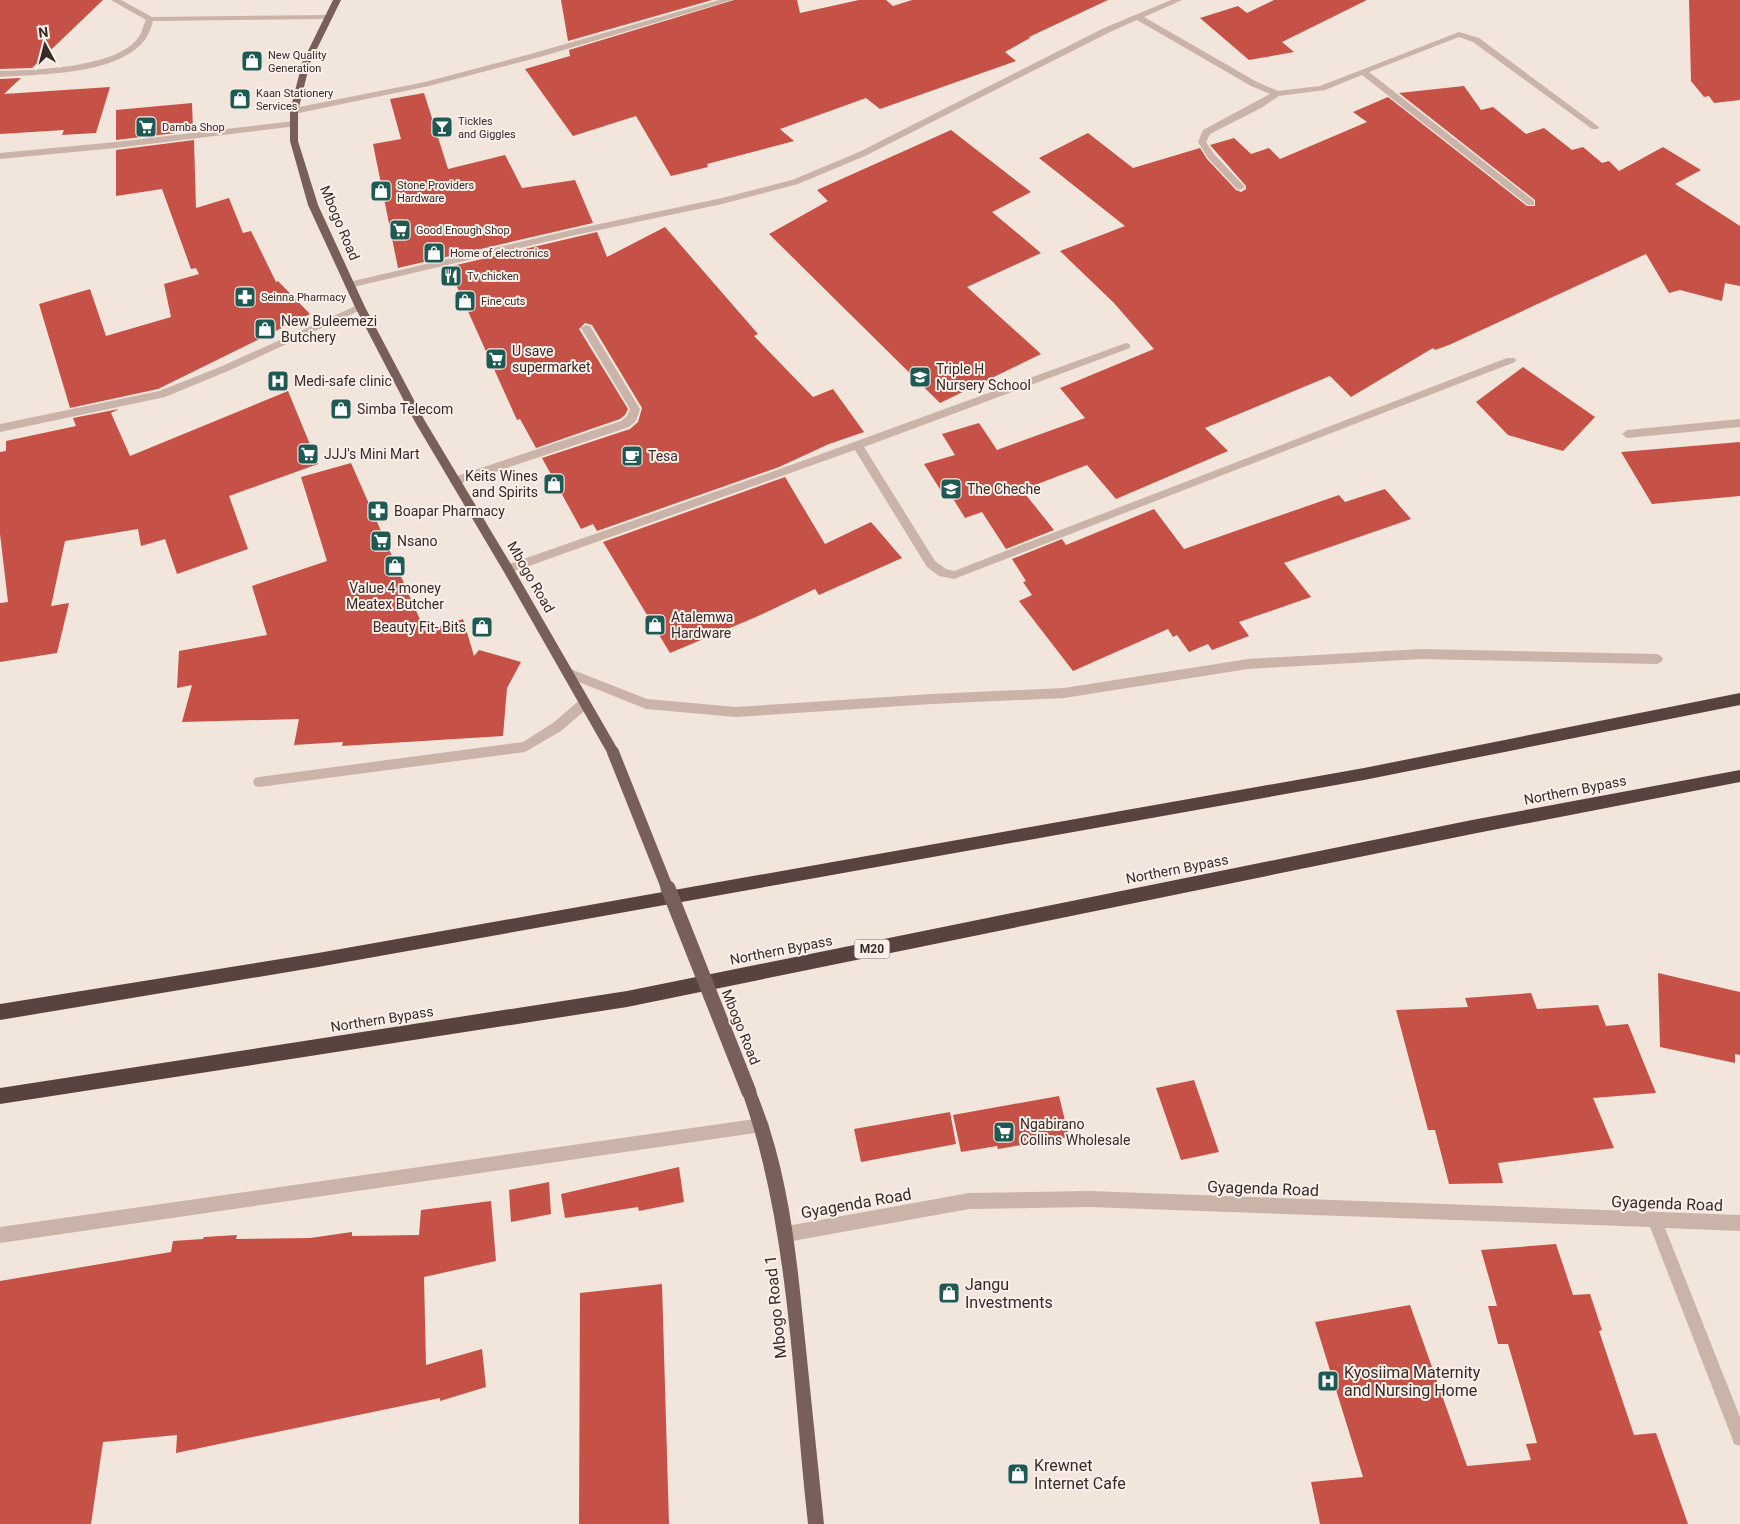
<svg xmlns="http://www.w3.org/2000/svg" width="1740" height="1524" font-family="Roboto,sans-serif">
<rect width="100%" height="100%" fill="#f2e5dc"/>
<path fill="#c65247" d="M 0,0 L 103,0 L 32,68 L 0,69 Z
M 561,0 L 712,0 L 568,41 Z
M 734,0 L 797,0 L 800,13 L 859,0 L 886,0 L 893,6 L 912,0 L 1108,0 L 1029,37 L 1030,38 L 1005,52 L 1016,61 L 880,109 L 866,98 L 780,129 L 794,141 L 707,164 L 708,167 L 671,176 L 636,116 L 573,136 L 525,69 L 570,56 L 569,50 Z
M 1274,0 L 1367,0 L 1282,42 L 1294,52 L 1249,60 L 1200,18 L 1238,6 L 1247,13 Z
M 1689,0 L 1740,0 L 1740,100 L 1714,103 L 1709,96 L 1704,97 L 1691,81 Z
M 21,78 L 4,94 L 110,87 L 96,133 L 62,135 L 64,130 L 0,134 L 0,79 Z
M 1464,86 L 1481,110 L 1493,107 L 1526,134 L 1544,128 L 1572,150 L 1583,147 L 1602,163 L 1609,161 L 1619,171 L 1663,147 L 1701,170 L 1675,184 L 1740,226 L 1740,286 L 1725,283 L 1722,301 L 1680,290 L 1669,293 L 1646,254 L 1449,345 L 1435,350 L 1433,348 L 1351,397 L 1330,376 L 1205,428 L 1228,451 L 1116,499 L 1087,465 L 1022,490 L 1054,530 L 1006,549 L 982,512 L 965,518 L 949,492 L 943,494 L 924,464 L 955,455 L 942,434 L 979,423 L 997,450 L 1085,418 L 1060,388 L 1154,349 L 1114,303 L 1060,251 L 1125,226 L 1039,158 L 1088,133 L 1133,168 L 1200,148 L 1207,159 L 1236,190 L 1241,192 L 1246,189 L 1246,186 L 1210,145 L 1234,138 L 1251,154 L 1269,148 L 1280,159 L 1367,122 L 1353,112 L 1388,97 L 1527,206 L 1535,206 L 1535,200 L 1399,93 Z
M 424,93 L 448,169 L 505,155 L 522,188 L 575,180 L 593,223 L 398,268 L 373,144 L 401,139 L 390,99 Z
M 192,103 L 193,131 L 116,140 L 116,110 Z
M 951,130 L 1031,192 L 992,212 L 1041,253 L 967,287 L 1041,354 L 940,403 L 769,234 L 828,201 L 817,190 Z
M 194,140 L 196,208 L 229,198 L 243,233 L 251,231 L 276,282 L 278,281 L 310,314 L 158,389 L 70,408 L 39,304 L 90,289 L 106,336 L 171,317 L 164,284 L 199,274 L 196,268 L 191,269 L 162,189 L 116,196 L 116,150 Z
M 665,227 L 758,334 L 754,336 L 813,397 L 833,389 L 864,432 L 829,444 L 779,467 L 597,531 L 593,524 L 581,529 L 542,458 L 630,429 L 638,422 L 642,408 L 592,325 L 585,323 L 579,329 L 628,409 L 625,415 L 620,419 L 536,448 L 520,419 L 517,420 L 448,267 L 597,232 L 607,257 Z
M 1523,367 L 1595,417 L 1563,451 L 1508,435 L 1476,402 Z
M 288,391 L 318,464 L 229,496 L 248,549 L 177,574 L 165,539 L 141,546 L 138,529 L 65,541 L 51,606 L 69,603 L 57,653 L 0,662 L 0,603 L 8,602 L 0,534 L 0,452 L 6,451 L 6,441 L 76,426 L 73,418 L 119,409 L 111,413 L 130,456 Z
M 1740,442 L 1740,496 L 1652,504 L 1621,452 Z
M 351,463 L 425,631 L 463,619 L 474,656 L 479,650 L 521,662 L 507,688 L 503,736 L 342,746 L 343,742 L 294,745 L 299,719 L 182,722 L 192,685 L 177,688 L 179,651 L 267,635 L 252,586 L 327,561 L 301,477 Z
M 785,477 L 825,544 L 871,522 L 902,558 L 819,595 L 815,589 L 756,617 L 670,653 L 603,542 Z
M 1385,489 L 1411,519 L 1284,563 L 1311,597 L 1239,622 L 1249,636 L 1212,650 L 1208,644 L 1189,652 L 1177,635 L 1173,637 L 1168,629 L 1073,671 L 1019,601 L 1032,595 L 1023,582 L 1026,581 L 1012,559 L 1062,539 L 1066,545 L 1154,509 L 1184,549 L 1339,495 L 1345,502 Z
M 1658,973 L 1740,992 L 1740,1055 L 1735,1054 L 1735,1063 L 1660,1047 Z
M 1531,993 L 1537,1009 L 1598,1005 L 1606,1026 L 1628,1024 L 1656,1093 L 1593,1098 L 1614,1148 L 1498,1163 L 1503,1183 L 1449,1184 L 1435,1130 L 1428,1130 L 1396,1010 L 1468,1007 L 1465,998 Z
M 1194,1080 L 1219,1152 L 1181,1160 L 1156,1088 Z
M 1059,1096 L 1069,1137 L 998,1149 L 997,1146 L 961,1152 L 953,1115 Z
M 950,1112 L 956,1144 L 861,1162 L 854,1129 Z
M 679,1167 L 684,1202 L 639,1211 L 638,1207 L 565,1218 L 561,1194 Z
M 549,1182 L 551,1214 L 511,1222 L 509,1190 Z
M 491,1201 L 496,1261 L 424,1277 L 426,1365 L 482,1349 L 486,1387 L 440,1401 L 440,1398 L 176,1453 L 177,1435 L 103,1442 L 91,1524 L 0,1524 L 0,1281 L 171,1252 L 173,1241 L 203,1239 L 204,1237 L 237,1235 L 236,1239 L 310,1238 L 352,1232 L 352,1236 L 419,1235 L 421,1210 Z
M 1556,1244 L 1573,1295 L 1590,1294 L 1602,1330 L 1599,1331 L 1634,1435 L 1656,1433 L 1688,1524 L 1320,1524 L 1311,1482 L 1363,1477 L 1315,1322 L 1410,1305 L 1467,1466 L 1531,1460 L 1526,1444 L 1537,1443 L 1508,1344 L 1498,1344 L 1488,1306 L 1497,1306 L 1481,1250 Z
M 662,1284 L 669,1524 L 579,1524 L 580,1293 Z"/>
<g fill="none" stroke-linecap="round" stroke-linejoin="round">
<path fill="#cab3a8" fill-rule="evenodd" d="M 111,0 L 121,0 L 152,17 L 327,15 L 331,17 L 327,19 L 153,21 C 151,28 148,37 143,42 C 115,75 41,74 0,77 L 0,71 C 35,70 116,68 138,38 C 142,33 143,26 146,20 Z
M 719,0 L 732,0 L 540,57 L 429,86 L 294,114 L 290,111 L 294,108 L 425,82 L 534,53 Z
M 1171,0 L 1182,0 L 1144,17 L 1257,82 L 1278,91 L 1320,86 L 1459,32 L 1479,38 L 1599,127 L 1598,129 L 1592,129 L 1473,42 L 1459,37 L 1369,72 L 1534,201 L 1534,205 L 1528,205 L 1362,75 L 1325,90 L 1279,96 L 1261,108 L 1210,134 L 1206,142 L 1214,154 L 1243,185 L 1245,187 L 1240,190 L 1237,189 L 1208,158 L 1198,142 L 1203,130 L 1270,94 L 1251,86 L 1137,20 L 1110,32 L 865,156 L 798,184 L 722,204 L 571,236 L 349,288 L 344,285 L 349,282 L 571,230 L 722,198 L 792,180 L 859,152 L 1104,28 Z
M 294,121 L 298,124 L 297,126 L 116,148 L 0,159 L 0,153 L 116,142 Z
M 360,304 L 363,305 L 363,309 L 228,371 L 165,397 L 0,432 L 0,424 L 159,391 L 220,367 Z
M 586,325 L 590,326 L 640,409 L 636,421 L 629,427 L 459,484 L 451,484 L 450,481 L 451,478 L 621,421 L 627,416 L 630,409 L 581,328 Z
M 1126,343 L 1130,344 L 1130,348 L 864,447 L 935,561 L 946,569 L 954,571 L 1507,358 L 1515,358 L 1516,360 L 1515,362 L 954,579 L 939,576 L 927,567 L 855,450 L 512,572 L 508,573 L 502,569 L 504,566 L 791,465 Z
M 1740,419 L 1740,427 L 1627,438 L 1622,434 L 1627,430 Z
M 1421,649 L 1657,654 L 1661,656 L 1663,659 L 1661,662 L 1657,664 L 1421,659 L 1248,669 L 1064,698 L 932,704 L 736,717 L 646,709 L 564,676 L 562,673 L 564,670 L 568,668 L 647,699 L 736,707 L 932,694 L 1064,688 L 1248,659 Z
M 585,698 L 589,699 L 591,703 L 589,707 L 561,731 L 525,752 L 259,787 L 255,786 L 253,782 L 255,778 L 259,777 L 523,742 L 553,723 L 581,699 Z
M 762,1118 L 767,1120 L 769,1125 L 767,1130 L 762,1132 L 0,1243 L 0,1227 Z
M 1089,1191 L 1740,1215 L 1740,1231 L 1665,1228 L 1740,1417 L 1740,1446 L 1734,1444 L 1732,1438 L 1650,1227 L 1089,1207 L 969,1209 L 787,1242 L 782,1239 L 779,1234 L 782,1229 L 787,1226 L 969,1193 Z"/>
<path fill="#795f5a" fill-rule="evenodd" d="M 333,0 L 341,0 L 310,63 L 298,111 L 298,141 L 318,205 L 365,307 L 425,421 L 512,566 L 617,748 L 619,752 L 617,756 L 613,757 L 609,756 L 504,572 L 415,422 L 355,307 L 308,205 L 290,141 L 290,111 L 302,63 Z
M 749,1085 L 754,1087 C 786,1161 795,1241 803,1320 C 810,1388 817,1456 824,1524 L 808,1524 C 792,1381 790,1228 742,1092 L 744,1087 Z"/>
<path fill="#58433f" fill-rule="evenodd" d="M 1740,693 L 1740,705 L 1364,780 L 318,967 L 0,1020 L 0,1004 L 318,953 L 1364,768 Z
M 1740,770 L 1740,782 L 1472,834 L 627,1007 L 0,1104 L 0,1088 L 627,991 L 1472,820 Z"/>
<path stroke="#795f5a" stroke-width="12" d="M 613,752 L 668,890"/>
<path stroke="#795f5a" stroke-width="15" d="M 668,888 L 749,1092"/>
</g>
<defs>
<g id="shop-square" transform="scale(1.125)"><rect x="-9" y="-9" width="18" height="18" rx="4" fill="#1e5954" stroke="#faefe9"/><path d="M-5-2.5h2.3a2.7 3.5 0 0 1 5.4 0H5L5.5 6h-11ZM-1.5-2.5h3a1.5 2.3 0 0 0-3 0Z" fill="#fff"/></g>
<g id="supermarket-square" transform="scale(1.125)"><rect x="-9" y="-9" width="18" height="18" rx="4" fill="#1e5954" stroke="#faefe9"/><path d="M-6-5.5h2.5l.6 2H6L4.5 2H-2.5L-4.4-4H-6ZM-1.5 3.2a1.3 1.3 0 1 0 .1 0ZM3 3.2a1.3 1.3 0 1 0 .1 0Z" fill="#fff"/></g>
<g id="bar-square" transform="scale(1.125)"><rect x="-9" y="-9" width="18" height="18" rx="4" fill="#1e5954" stroke="#faefe9"/><path d="M-6-5H6L.8 .8V4.5H3.5V6h-7V4.5H-.8V.8Z" fill="#fff"/></g>
<g id="restaurant-square" transform="scale(1.125)"><rect x="-9" y="-9" width="18" height="18" rx="4" fill="#1e5954" stroke="#faefe9"/><path d="M-5-6h1v4h1v-4h1v4h1v-4h1v5L-1.5 .5V6h-2V.5L-5-1ZM5-6V6H3V1.5H1.5Q1.5-4 5-6Z" fill="#fff"/></g>
<g id="pharmacy-square" transform="scale(1.125)"><rect x="-9" y="-9" width="18" height="18" rx="4" fill="#1e5954" stroke="#faefe9"/><path d="M-2-6h4v4h4v4h-4v4h-4v-4h-4v-4h4Z" fill="#fff"/></g>
<g id="school-square" transform="scale(1.125)"><rect x="-9" y="-9" width="18" height="18" rx="4" fill="#1e5954" stroke="#faefe9"/><path d="M0-5L7-2L0 1L-7-2ZM-4 1L0 2.5L4 1V4Q0 6-4 4Z" fill="#fff"/></g>
<g id="hospital-square" transform="scale(1.125)"><rect x="-9" y="-9" width="18" height="18" rx="4" fill="#1e5954" stroke="#faefe9"/><path d="M-5-5h3v3.5h4V-5h3V5h-3V1.5h-4V5h-3Z" fill="#fff"/></g>
<g id="cafe-square" transform="scale(1.125)"><rect x="-9" y="-9" width="18" height="18" rx="4" fill="#1e5954" stroke="#faefe9"/><path d="M-5.5-4.5H6V0H3Q3 3.5 0 3.5H-2.5Q-5.5 3.5-5.5 0ZM3-3.2v2h1.7v-2ZM-6 4.5H4V6H-6Z" fill="#fff"/></g>
</defs>
<g fill-rule="evenodd">
<use href="#shop-square" x="252" y="61"/>
<use href="#shop-square" x="240" y="99"/>
<use href="#supermarket-square" x="146" y="127"/>
<use href="#bar-square" x="442" y="127"/>
<use href="#shop-square" x="381" y="191"/>
<use href="#supermarket-square" x="400" y="230"/>
<use href="#shop-square" x="434" y="253"/>
<use href="#restaurant-square" x="451" y="276"/>
<use href="#pharmacy-square" x="245" y="297"/>
<use href="#shop-square" x="465" y="301"/>
<use href="#shop-square" x="265" y="329"/>
<use href="#supermarket-square" x="496" y="359"/>
<use href="#school-square" x="920" y="377"/>
<use href="#hospital-square" x="278" y="381"/>
<use href="#shop-square" x="341" y="409"/>
<use href="#supermarket-square" x="308" y="454"/>
<use href="#cafe-square" x="632" y="456"/>
<use href="#shop-square" x="554" y="484"/>
<use href="#school-square" x="951" y="489"/>
<use href="#pharmacy-square" x="378" y="511"/>
<use href="#supermarket-square" x="381" y="541"/>
<use href="#shop-square" x="395" y="566"/>
<use href="#shop-square" x="655" y="625"/>
<use href="#shop-square" x="482" y="627"/>
<use href="#supermarket-square" x="1004" y="1132"/>
<use href="#shop-square" x="949" y="1293"/>
<use href="#hospital-square" x="1328" y="1381"/>
<use href="#shop-square" x="1018" y="1474"/>
</g>
<g text-anchor="middle" stroke-width="4" stroke-linejoin="round" paint-order="stroke">
<g font-size="11" fill="#372b28" stroke="#faefe9" text-anchor="start">
<text x="268" y="59">New Quality<tspan x="268" dy="13">Generation</tspan></text>
<text x="256" y="97">Kaan Stationery<tspan x="256" dy="13">Services</tspan></text>
<text x="458" y="125">Tickles<tspan x="458" dy="13">and Giggles</tspan></text>
<text x="162" y="131">Damba Shop</text>
<text x="397" y="189">Stone Providers<tspan x="397" dy="13">Hardware</tspan></text>
<text x="416" y="234">Good Enough Shop</text>
<text x="450" y="257">Home of electronics</text>
<text x="467" y="280">Tv chicken</text>
<text x="261" y="301">Seinna Pharmacy</text>
<text x="481" y="305">Fine cuts</text>
</g>
<rect fill="#faefe9" stroke="#726662" stroke-width="1" x="854.5" y="939.5" width="35" height="19" rx="4"/>
<g font-size="12" font-weight="bold" fill="#372b28">
<text x="872" y="953">M20</text>
</g>
<g font-size="14" fill="#372b28" stroke="#faefe9">
<text transform="translate(340 223) rotate(67)" y="5">Mbogo Road</text>
<text transform="translate(531 577) rotate(60)" y="5">Mbogo Road</text>
<text transform="translate(1575 790) rotate(-11)" y="5">Northern Bypass</text>
<text transform="translate(1177 869) rotate(-11)" y="5">Northern Bypass</text>
<text transform="translate(781 950) rotate(-11)" y="5">Northern Bypass</text>
<text transform="translate(382 1019) rotate(-9)" y="5">Northern Bypass</text>
<text transform="translate(741 1027) rotate(68)" y="5">Mbogo Road</text>
</g>
<g font-size="14" fill="#372b28" stroke="#faefe9" text-anchor="start">
<text x="281" y="326">New Buleemezi<tspan x="281" dy="16">Butchery</tspan></text>
<text x="512" y="356">U save<tspan x="512" dy="16">supermarket</tspan></text>
<text x="936" y="374">Triple H<tspan x="936" dy="16">Nursery School</tspan></text>
<text x="294" y="386">Medi-safe clinic</text>
<text x="357" y="414">Simba Telecom</text>
<text x="324" y="459">JJJ's Mini Mart</text>
<text x="648" y="461">Tesa</text>
<text x="538" y="481" text-anchor="end">Keits Wines<tspan x="538" dy="16">and Spirits</tspan></text>
<text x="967" y="494">The Cheche</text>
<text x="394" y="516">Boapar Pharmacy</text>
<text x="397" y="546">Nsano</text>
<text x="395" y="593" text-anchor="middle">Value 4 money<tspan x="395" dy="16">Meatex Butcher</tspan></text>
<text x="671" y="622">Atalemwa<tspan x="671" dy="16">Hardware</tspan></text>
<text x="466" y="632" text-anchor="end">Beauty Fit- Bits</text>
<text x="1020" y="1129">Ngabirano<tspan x="1020" dy="16">Collins Wholesale</tspan></text>
</g>
<g font-size="16" fill="#372b28" stroke="#faefe9">
<text transform="translate(1263 1188) rotate(2)" y="6">Gyagenda Road</text>
<text transform="translate(856 1203) rotate(-10)" y="6">Gyagenda Road</text>
<text transform="translate(1667 1203) rotate(2)" y="6">Gyagenda Road</text>
<text transform="translate(775 1307) rotate(-96)" y="6">Mbogo Road 1</text>
</g>
<g font-size="16" fill="#372b28" stroke="#faefe9" text-anchor="start">
<text x="965" y="1290">Jangu<tspan x="965" dy="18">Investments</tspan></text>
<text x="1344" y="1378">Kyosiima Maternity<tspan x="1344" dy="18">and Nursing Home</tspan></text>
<text x="1034" y="1471">Krewnet<tspan x="1034" dy="18">Internet Cafe</tspan></text>
</g>
</g>
<g transform="translate(45 45) rotate(353)" stroke="#faefe9" stroke-width="4" paint-order="stroke">
<path d="M0-4L9 19L0 12L-9 19Z" fill="#372b28"/>
<text y="-8" font-size="14" font-weight="bold" text-anchor="middle" fill="#372b28">N</text>
</g>
</svg>
